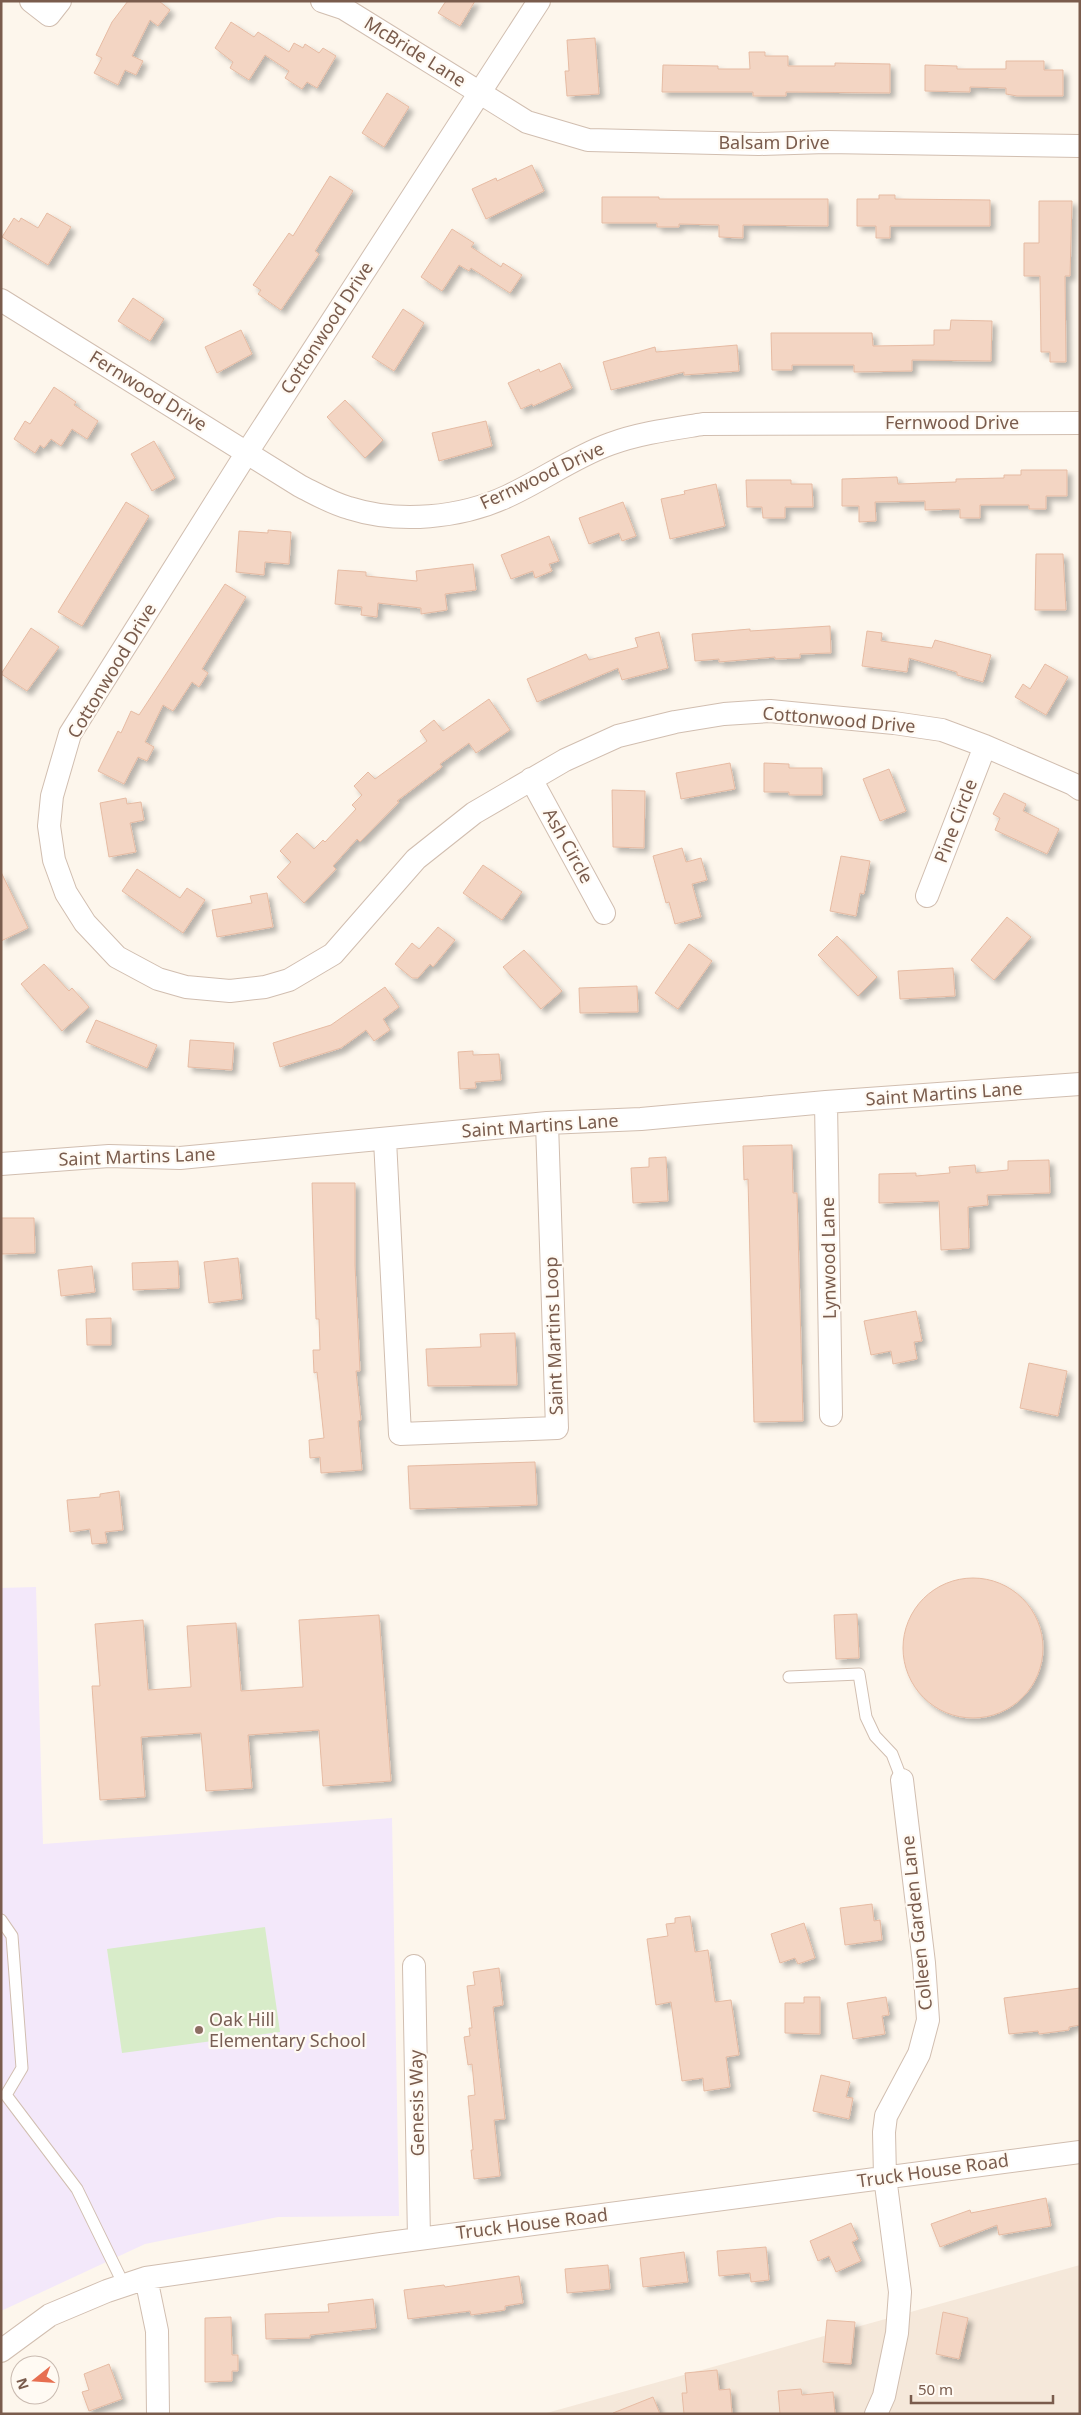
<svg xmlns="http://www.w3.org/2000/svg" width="1081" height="2415" font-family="'Noto Sans',sans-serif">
<defs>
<filter id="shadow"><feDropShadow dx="4.5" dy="4.5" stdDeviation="2.5" flood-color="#0004"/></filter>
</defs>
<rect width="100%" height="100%" fill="#fdf6ec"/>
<path fill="#f5e8da" d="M 1080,2265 L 1080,2414 L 543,2414 Z"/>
<path fill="#f3e8fa" d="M 36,1587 L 43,1844 L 392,1818 L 399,2216 L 278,2217 L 145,2244 L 1,2311 L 1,1588 Z"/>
<path fill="#d8ecc9" d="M 265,1927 L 280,2032 L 122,2053 L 107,1949 Z"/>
<path fill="#f3d5c3" stroke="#e6bba3" filter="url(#shadow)" d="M 128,1 L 159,1 L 170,10 L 158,26 L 150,20 L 132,56 L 143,61 L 136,75 L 125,70 L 118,85 L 94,73 L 102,58 L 96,55 L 112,22 Z
M 446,1 L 475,1 L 460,26 L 438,13 Z
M 231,22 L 254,37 L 258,32 L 289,52 L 294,43 L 303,48 L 305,44 L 319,53 L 323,48 L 336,56 L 317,88 L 307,82 L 302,89 L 285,78 L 289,71 L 265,55 L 249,80 L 230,68 L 233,62 L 215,48 Z
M 595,38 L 599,94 L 567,96 L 565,71 L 569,71 L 567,40 Z
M 749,52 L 765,52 L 765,56 L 788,56 L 788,66 L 835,66 L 835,63 L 890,64 L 890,93 L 786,92 L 786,96 L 753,96 L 753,92 L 662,92 L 663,65 L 718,66 L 718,69 L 750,69 Z
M 1006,61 L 1044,61 L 1044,70 L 1063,70 L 1063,96 L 1017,96 L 1006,94 L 1006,88 L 970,87 L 970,92 L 925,91 L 925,65 L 957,66 L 957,69 L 1006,69 Z
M 387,93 L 409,107 L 384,147 L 362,133 Z
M 532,165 L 544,191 L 486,219 L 472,189 L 496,178 L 497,181 Z
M 330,176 L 353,191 L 315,251 L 319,254 L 281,310 L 258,294 L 261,290 L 253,285 L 289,233 L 293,236 Z
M 879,195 L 895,195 L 895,199 L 990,200 L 990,226 L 890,226 L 890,238 L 876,238 L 876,226 L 857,226 L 857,199 L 879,199 Z
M 602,197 L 659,197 L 659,199 L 828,199 L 828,226 L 743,225 L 743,238 L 719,237 L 719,225 L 679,224 L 679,227 L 657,227 L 657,223 L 602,223 Z
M 1039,201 L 1072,201 L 1070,276 L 1065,276 L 1066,362 L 1050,362 L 1050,352 L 1041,352 L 1040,276 L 1024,276 L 1024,243 L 1039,243 Z
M 47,213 L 71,227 L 48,265 L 2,237 L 14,218 L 19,222 L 21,218 L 38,228 Z
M 452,229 L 474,243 L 471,247 L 501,267 L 503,263 L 522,275 L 510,293 L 471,268 L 469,271 L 459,265 L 442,291 L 421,277 Z
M 133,298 L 164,319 L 150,341 L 118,321 Z
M 403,309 L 424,323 L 394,371 L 372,357 Z
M 951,320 L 992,321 L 991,361 L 912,360 L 912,371 L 854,372 L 854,365 L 792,365 L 792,370 L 772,370 L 771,333 L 872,333 L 873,346 L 934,345 L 934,330 L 950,330 Z
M 241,330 L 252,354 L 217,373 L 205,347 Z
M 737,345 L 739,371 L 684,375 L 684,372 L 611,390 L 603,362 L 655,347 L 656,352 Z
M 560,363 L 572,388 L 533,406 L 532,404 L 521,409 L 508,383 L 539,369 L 540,372 Z
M 54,387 L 76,402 L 74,405 L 98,421 L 87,439 L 72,429 L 61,446 L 51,439 L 44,448 L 40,445 L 35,453 L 14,439 L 25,421 L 30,424 Z
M 345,400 L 383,440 L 365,458 L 327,417 Z
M 486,421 L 492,446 L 439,461 L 432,433 Z
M 154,441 L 175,478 L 152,491 L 131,454 Z
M 1021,470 L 1067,470 L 1067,496 L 1046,496 L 1046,509 L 1029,509 L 1029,505 L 980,505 L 980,518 L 960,518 L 960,509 L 925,510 L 925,501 L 875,502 L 876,521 L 859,522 L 859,506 L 842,506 L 842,479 L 897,477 L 898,484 L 956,482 L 956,479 L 1004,478 L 1004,475 L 1021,475 Z
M 746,480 L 791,480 L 791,484 L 812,484 L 813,507 L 785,507 L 785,518 L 763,518 L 762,507 L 747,507 Z
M 716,484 L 725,526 L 670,539 L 661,499 L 685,494 L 684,491 Z
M 126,502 L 149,516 L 82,626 L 58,612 Z
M 623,502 L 636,536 L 622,541 L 619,533 L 589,544 L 579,518 Z
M 268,530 L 291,532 L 289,564 L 265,562 L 264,575 L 236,572 L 239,531 L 268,533 Z
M 549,536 L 559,561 L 549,564 L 552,571 L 535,578 L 533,571 L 511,579 L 501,555 Z
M 1036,554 L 1063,554 L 1066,610 L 1035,610 Z
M 473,564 L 476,590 L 445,594 L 447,610 L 421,614 L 421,608 L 378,603 L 377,617 L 361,615 L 362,607 L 335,604 L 338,570 L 366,572 L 366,576 L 417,581 L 416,571 Z
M 225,584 L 246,597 L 202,669 L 208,673 L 199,687 L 192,682 L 173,711 L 163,705 L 145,742 L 154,747 L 147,761 L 138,757 L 124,784 L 98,771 L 118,731 L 121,733 L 131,711 L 139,715 Z
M 830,626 L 831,653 L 800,654 L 800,658 L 775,659 L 775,657 L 719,662 L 719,659 L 695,661 L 692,634 L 750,629 L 750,631 Z
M 31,628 L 59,647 L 27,691 L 1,674 Z
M 867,631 L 882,633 L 881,641 L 932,648 L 935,640 L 991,655 L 983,682 L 957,675 L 957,672 L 909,658 L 907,672 L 862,666 Z
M 659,632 L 668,668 L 622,680 L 618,668 L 537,702 L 527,679 L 586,654 L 589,660 L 638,647 L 635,638 Z
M 1045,664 L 1068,677 L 1046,715 L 1015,697 L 1023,684 L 1030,689 Z
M 489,699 L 510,730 L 476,753 L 469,743 L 440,764 L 442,767 L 397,801 L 399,802 L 360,842 L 357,839 L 333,866 L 336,869 L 304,903 L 277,877 L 291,862 L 280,851 L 297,833 L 314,849 L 323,840 L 325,842 L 356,809 L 352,805 L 362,795 L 354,786 L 368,772 L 375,779 L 427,741 L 420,731 L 434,720 L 443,731 Z
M 730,763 L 735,789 L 681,799 L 676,773 Z
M 764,763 L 789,764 L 789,768 L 822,768 L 822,795 L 789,795 L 789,792 L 764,792 Z
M 889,769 L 906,811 L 880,821 L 863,779 Z
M 612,790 L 645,791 L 644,848 L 613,847 Z
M 1004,793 L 1026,804 L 1023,811 L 1059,829 L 1047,854 L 995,830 L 1000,818 L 993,814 Z
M 126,798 L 127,804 L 141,802 L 144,820 L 130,823 L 136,852 L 109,857 L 100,803 Z
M 682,848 L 686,862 L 701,858 L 707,880 L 692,884 L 701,917 L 675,924 L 669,902 L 666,903 L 653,856 Z
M 841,856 L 870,861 L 864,894 L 860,893 L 856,916 L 830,911 Z
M 483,865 L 522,892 L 502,920 L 463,893 Z
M 137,869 L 180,898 L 187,888 L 205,900 L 183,933 L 122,891 Z
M 1,872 L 28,928 L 1,941 Z
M 267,893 L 273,927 L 217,937 L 212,910 L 252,903 L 250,896 Z
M 1007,917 L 1031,937 L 994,980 L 971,960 Z
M 438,927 L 455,940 L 433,967 L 430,964 L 418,978 L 412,978 L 395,964 L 412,943 L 419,949 Z
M 837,936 L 877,977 L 858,996 L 818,955 Z
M 689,944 L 712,961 L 678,1009 L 655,993 Z
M 524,950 L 562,991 L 541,1009 L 503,967 Z
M 44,964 L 69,991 L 72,988 L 89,1007 L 62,1031 L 21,984 Z
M 953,968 L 955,996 L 900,999 L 898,971 Z
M 637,986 L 638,1012 L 580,1013 L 579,988 Z
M 385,987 L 399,1007 L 383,1019 L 390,1030 L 374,1041 L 366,1030 L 341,1048 L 280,1067 L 273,1043 L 331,1025 Z
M 96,1020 L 157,1045 L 147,1068 L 86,1042 Z
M 190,1040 L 234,1043 L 232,1070 L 188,1067 Z
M 473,1051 L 473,1055 L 499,1054 L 501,1080 L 475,1082 L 476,1088 L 460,1089 L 458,1052 Z
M 792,1145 L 793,1193 L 797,1193 L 803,1421 L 754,1422 L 748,1179 L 744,1180 L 743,1146 Z
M 666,1157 L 668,1201 L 633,1203 L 631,1168 L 649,1167 L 649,1158 Z
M 1049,1160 L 1050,1193 L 987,1195 L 988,1205 L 968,1207 L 969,1248 L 941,1250 L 939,1201 L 879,1203 L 879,1174 L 916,1173 L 916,1176 L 950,1173 L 949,1167 L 975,1165 L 976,1173 L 1008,1170 L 1008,1161 Z
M 312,1183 L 355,1183 L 355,1265 L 360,1371 L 356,1371 L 361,1420 L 358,1421 L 362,1470 L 321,1473 L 320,1457 L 310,1458 L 309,1440 L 324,1438 L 317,1372 L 314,1373 L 313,1350 L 320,1350 L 319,1319 L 316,1319 Z
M 1,1218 L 34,1218 L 35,1253 L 1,1254 Z
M 238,1258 L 242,1299 L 209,1303 L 204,1262 Z
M 178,1261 L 179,1288 L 133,1290 L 132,1263 Z
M 92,1266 L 95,1292 L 61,1296 L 58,1270 Z
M 916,1311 L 922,1341 L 914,1342 L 917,1359 L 893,1364 L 891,1351 L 871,1355 L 864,1321 Z
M 111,1318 L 111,1345 L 87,1345 L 86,1319 Z
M 515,1333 L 517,1385 L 428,1386 L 426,1349 L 481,1347 L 480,1334 Z
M 1029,1363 L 1067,1371 L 1058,1416 L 1020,1408 Z
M 535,1462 L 537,1505 L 410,1509 L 408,1466 Z
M 119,1491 L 123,1530 L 105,1532 L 107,1543 L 92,1544 L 90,1529 L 70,1532 L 67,1500 L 100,1497 L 100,1494 Z
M903 1648a70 70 0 1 1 140 0a70 70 0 1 1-140 0Z
M 857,1614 L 859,1658 L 836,1659 L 834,1615 Z
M 379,1615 L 391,1781 L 323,1786 L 319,1730 L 248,1735 L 252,1788 L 206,1791 L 201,1733 L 141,1737 L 145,1797 L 100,1800 L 92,1686 L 100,1686 L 95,1624 L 143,1620 L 148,1690 L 191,1687 L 187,1626 L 236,1623 L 241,1691 L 303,1687 L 299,1620 Z
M 872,1904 L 874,1921 L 880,1920 L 882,1940 L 845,1945 L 840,1908 Z
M 690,1916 L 695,1952 L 708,1950 L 715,2002 L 731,2000 L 739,2055 L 726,2057 L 730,2087 L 704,2091 L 703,2078 L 682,2081 L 671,2002 L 656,2005 L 647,1939 L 668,1936 L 666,1924 L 675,1923 L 675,1918 Z
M 804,1923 L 815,1958 L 798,1964 L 795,1958 L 780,1963 L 771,1934 Z
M 499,1968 L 503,2005 L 493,2007 L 505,2119 L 494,2120 L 500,2176 L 474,2179 L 471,2150 L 473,2150 L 468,2096 L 475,2095 L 472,2064 L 468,2065 L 464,2037 L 470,2036 L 469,2028 L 472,2028 L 467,1986 L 475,1985 L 473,1972 Z
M 1080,1988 L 1080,2025 L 1069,2027 L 1069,2030 L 1039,2034 L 1038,2031 L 1009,2034 L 1004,1998 Z
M 804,1997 L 820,1997 L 820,2034 L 785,2033 L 785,2003 L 804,2003 Z
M 886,1997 L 889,2015 L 882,2016 L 885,2034 L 853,2039 L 847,2003 Z
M 821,2075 L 850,2082 L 846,2097 L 853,2098 L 849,2119 L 813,2111 Z
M 1046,2198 L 1051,2226 L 999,2235 L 997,2225 L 940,2247 L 931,2224 L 970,2210 L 971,2213 Z
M 851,2223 L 858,2239 L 852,2242 L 861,2261 L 836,2272 L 829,2256 L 818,2261 L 810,2241 Z
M 766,2247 L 769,2280 L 751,2282 L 750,2273 L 719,2276 L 717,2251 Z
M 684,2252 L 688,2282 L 643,2287 L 640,2258 Z
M 608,2265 L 610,2289 L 567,2293 L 565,2269 Z
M 519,2276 L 523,2303 L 505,2306 L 505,2310 L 471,2315 L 470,2311 L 408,2319 L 404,2290 L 444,2285 L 445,2287 Z
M 373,2299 L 376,2328 L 310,2335 L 310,2338 L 266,2339 L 265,2314 L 329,2312 L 328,2304 Z
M 943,2312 L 968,2318 L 959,2359 L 936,2354 Z
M 231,2317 L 232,2355 L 238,2355 L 238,2371 L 232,2371 L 232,2381 L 205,2382 L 205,2318 Z
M 827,2320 L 855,2322 L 851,2364 L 823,2362 Z
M 109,2364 L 122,2399 L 89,2411 L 82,2392 L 89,2390 L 84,2374 Z
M 717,2370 L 719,2390 L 730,2389 L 732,2414 L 684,2414 L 682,2393 L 687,2393 L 685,2373 Z
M 801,2389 L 802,2395 L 833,2392 L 835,2414 L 780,2414 L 778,2391 Z
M 653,2397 L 660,2414 L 613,2414 L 613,2413 Z"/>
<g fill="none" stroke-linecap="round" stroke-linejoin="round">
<g stroke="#d1beb0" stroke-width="13">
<path id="service" d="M 789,1677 L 859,1674 L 866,1717 L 875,1736 L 892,1754 L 902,1780
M 1,1920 L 12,1936 L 22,2068 L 6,2095
M 6,2095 L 77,2189 L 124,2285"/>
</g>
<g stroke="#d1beb0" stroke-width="24">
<path id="minor" d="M 31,1 L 49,15 L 60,1
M 322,1 L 343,8 L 356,16 L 527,122 L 588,140 L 759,144 L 826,142 L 1080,146
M 539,1 L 246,454 L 70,734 L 52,796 L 49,826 L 54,860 L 66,893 L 85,923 L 117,957 L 158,979 L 186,987 L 230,991 L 265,987 L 289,980 L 333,954 L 416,859 L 474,813 L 565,760 L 618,736 L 675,722 L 724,714 L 770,711 L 894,723 L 942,730 L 985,746 L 1073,784 L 1080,789
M 1,300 L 300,486 C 316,494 331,503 349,508 C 399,524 461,518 508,496 C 543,480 574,457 610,444 C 640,433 672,429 703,424 L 1080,423
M 531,779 L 604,913
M 927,896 L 985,746
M 826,1102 L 831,1415
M 385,1140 L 400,1434 L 557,1428 L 547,1123
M 1,1164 L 109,1156 L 180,1158 L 547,1123 L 641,1119 L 826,1102 L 1080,1084
M 414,1966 L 419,2239
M 146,2278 L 157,2331 L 158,2414
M 1,2351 L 50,2315 L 107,2291 L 146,2278 L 381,2244 L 1080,2152
M 876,2414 L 884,2396 L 897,2333 L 900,2292 L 885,2177 L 884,2132 L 886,2116 L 919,2054 L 928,2020 L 924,1963 L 902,1780"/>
</g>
<use href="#service" stroke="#fff" stroke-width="11"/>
<use href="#minor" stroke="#fff" stroke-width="22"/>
</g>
<circle fill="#8d6e63" stroke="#fffaf3" stroke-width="2" cx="199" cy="2030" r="5"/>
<g text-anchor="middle" stroke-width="4.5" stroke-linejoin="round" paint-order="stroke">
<g font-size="18" fill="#7a5c4d" stroke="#fffaf3">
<text transform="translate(415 52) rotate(32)" y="6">McBride Lane</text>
<text x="774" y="149">Balsam Drive</text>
<text transform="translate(327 328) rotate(-57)" y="6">Cottonwood Drive</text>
<text transform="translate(148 391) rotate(32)" y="6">Fernwood Drive</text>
<text x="952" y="429">Fernwood Drive</text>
<text transform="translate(542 476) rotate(-25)" y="6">Fernwood Drive</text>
<text transform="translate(112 671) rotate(-59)" y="6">Cottonwood Drive</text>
<text transform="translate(839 720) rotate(5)" y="6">Cottonwood Drive</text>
<text transform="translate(956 821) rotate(-69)" y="6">Pine Circle</text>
<text transform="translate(568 846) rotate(61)" y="6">Ash Circle</text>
<text transform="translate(944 1094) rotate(-4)" y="6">Saint Martins Lane</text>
<text transform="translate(540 1126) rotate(-4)" y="6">Saint Martins Lane</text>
<text transform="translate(137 1157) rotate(-2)" y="6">Saint Martins Lane</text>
<text transform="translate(829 1258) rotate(-91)" y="6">Lynwood Lane</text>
<text transform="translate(554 1336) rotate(-92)" y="6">Saint Martins Loop</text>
<text transform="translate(917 1923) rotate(-96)" y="6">Colleen Garden Lane</text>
<text transform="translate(417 2103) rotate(-91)" y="6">Genesis Way</text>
<text transform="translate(933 2171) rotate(-8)" y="6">Truck House Road</text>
<text transform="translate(532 2224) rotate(-7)" y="6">Truck House Road</text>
</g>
<g font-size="18" fill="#785e54" stroke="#fffaf3" text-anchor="start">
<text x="209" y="2026">Oak Hill<tspan x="209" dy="21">Elementary School</tspan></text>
</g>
</g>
<rect width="1081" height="2415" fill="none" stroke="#7a5c4d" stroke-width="5"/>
<g transform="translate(35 2380) rotate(253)"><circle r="24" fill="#fffaf3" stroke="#cabbb1"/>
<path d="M0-4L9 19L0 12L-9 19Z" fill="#e76f51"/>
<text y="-8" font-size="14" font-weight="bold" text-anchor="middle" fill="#7a5c4d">N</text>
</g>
<path d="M911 2395v8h142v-8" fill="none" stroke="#7a5c4d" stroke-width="2.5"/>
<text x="918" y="2395" font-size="15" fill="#7a5c4d" stroke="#fffaf3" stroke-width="4" paint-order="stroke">50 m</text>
</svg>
